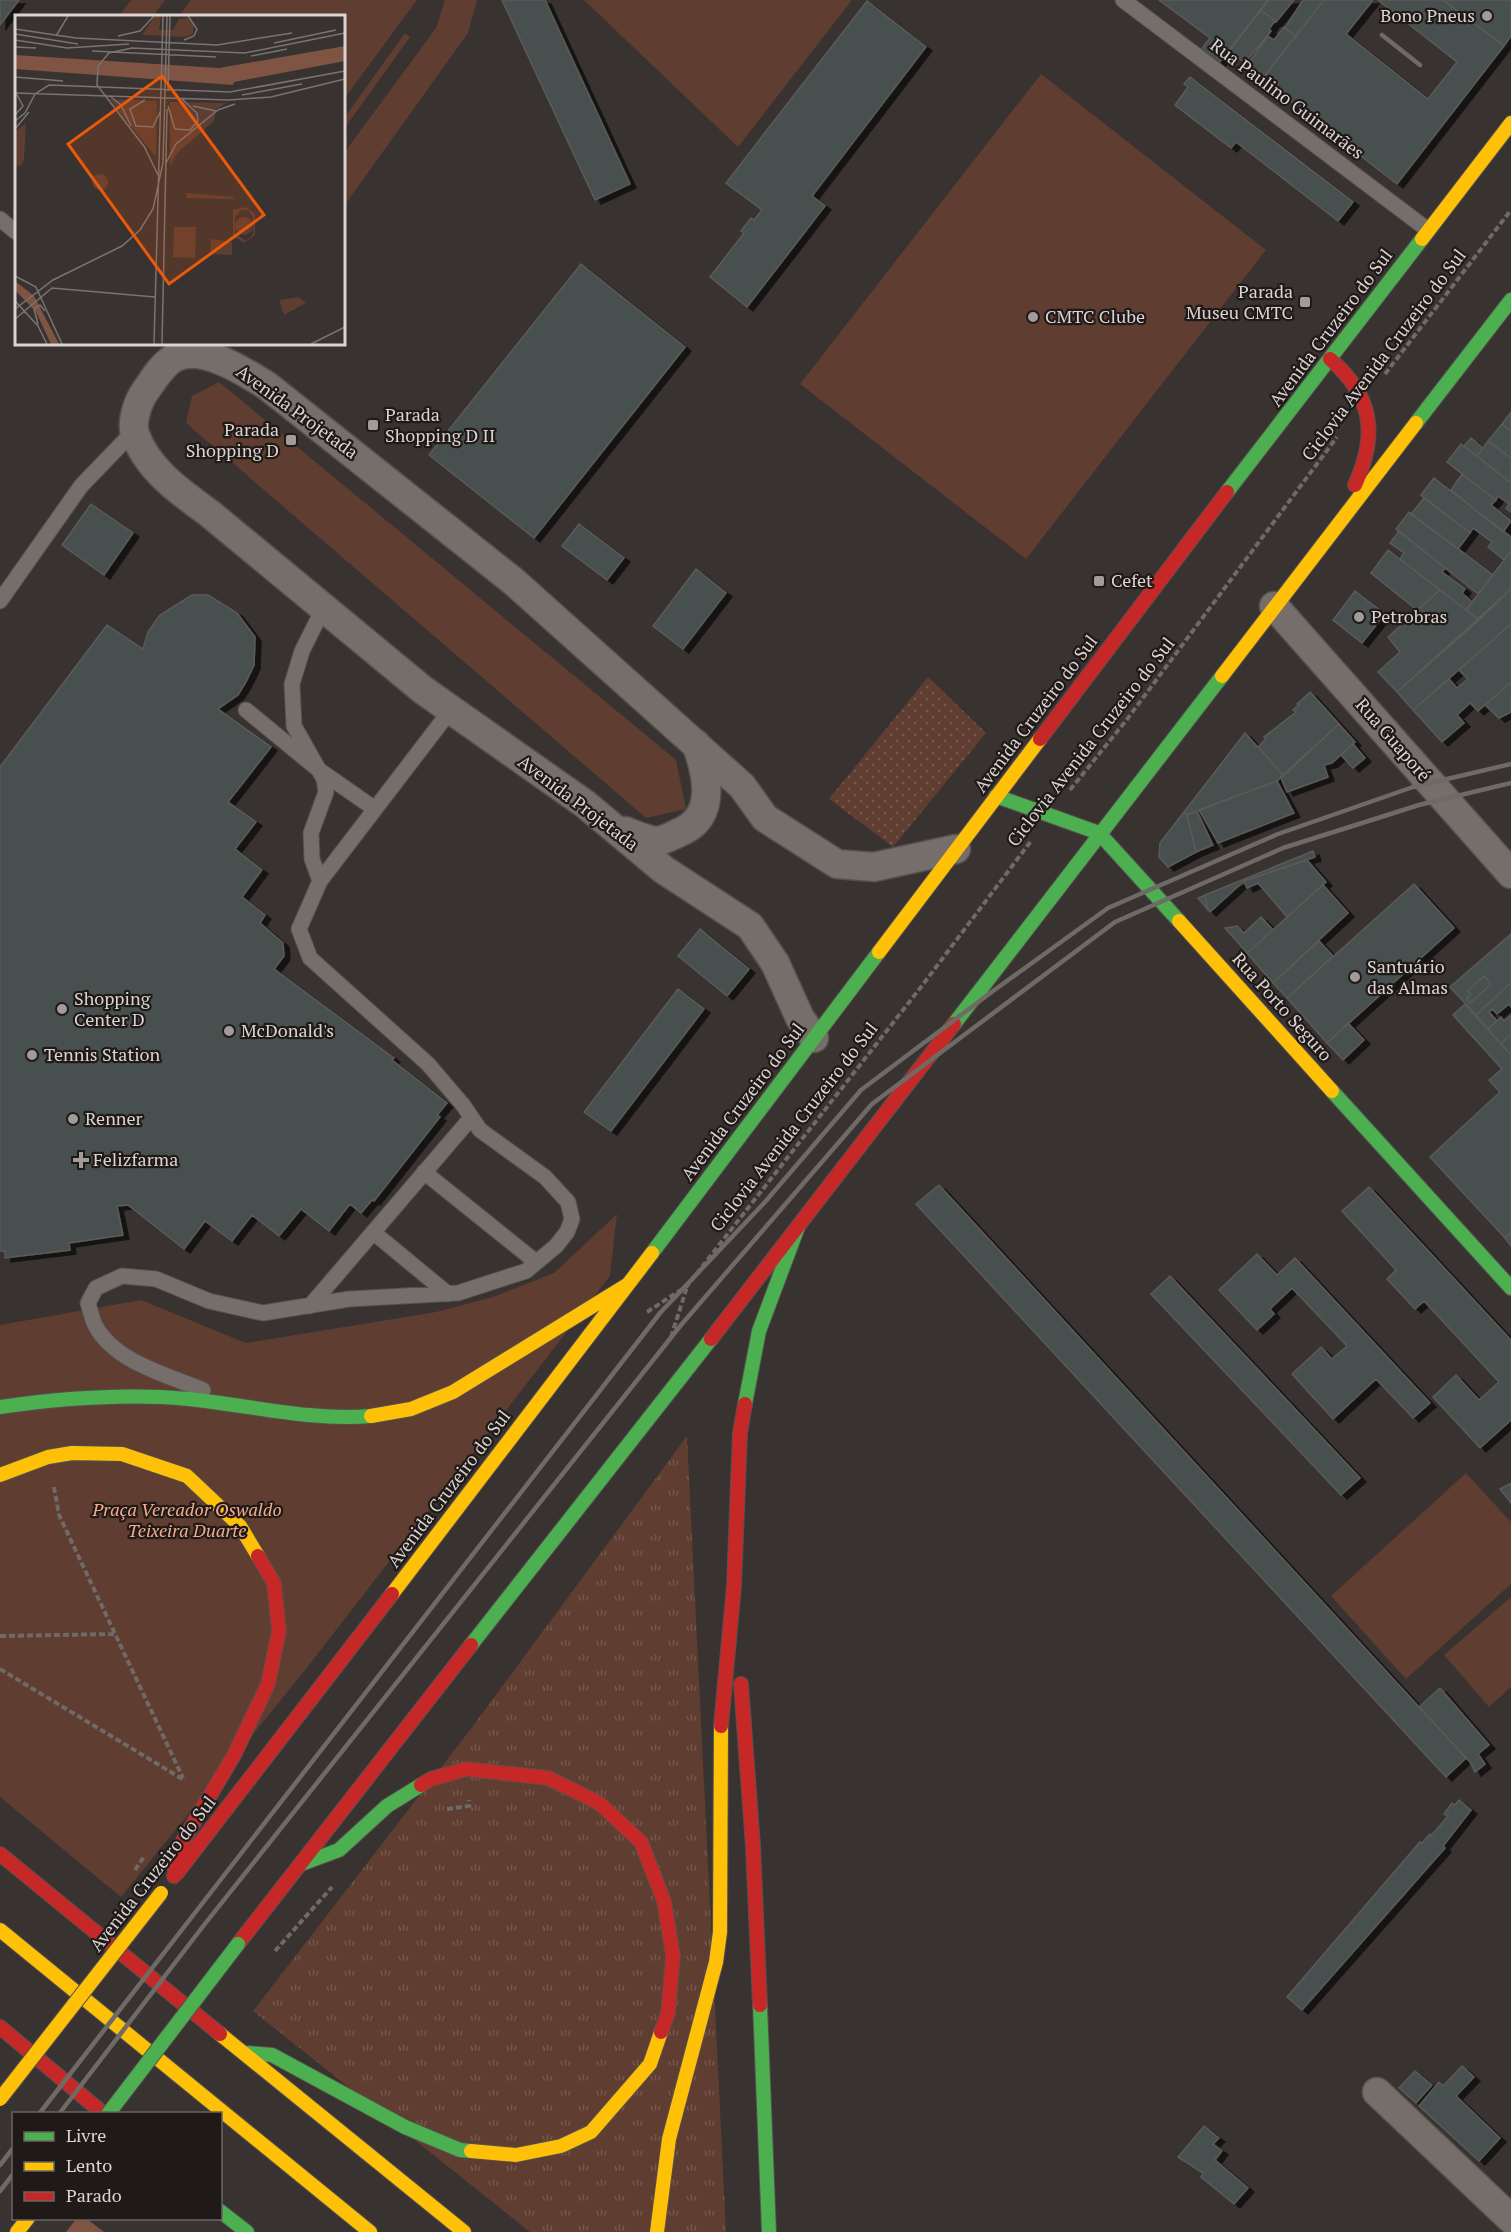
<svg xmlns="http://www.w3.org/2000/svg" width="1511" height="2232" font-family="'PT Serif',serif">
<defs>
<pattern id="grass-tufts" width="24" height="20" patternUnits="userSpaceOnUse" patternTransform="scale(1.5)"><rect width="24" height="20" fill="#5f3d30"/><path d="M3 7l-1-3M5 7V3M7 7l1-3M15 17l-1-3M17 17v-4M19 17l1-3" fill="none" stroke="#75584d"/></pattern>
<pattern id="garden-dots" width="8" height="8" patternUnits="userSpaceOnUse" patternTransform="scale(1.5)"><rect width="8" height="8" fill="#5f3d30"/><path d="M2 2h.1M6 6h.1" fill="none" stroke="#75584d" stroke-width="1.8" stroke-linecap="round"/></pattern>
<filter id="shadow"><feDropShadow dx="6" dy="4" stdDeviation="0" flood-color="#0009"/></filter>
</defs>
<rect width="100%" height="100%" fill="#383230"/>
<path fill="url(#grass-tufts)" d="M 687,1436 L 726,2232 L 530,2232 L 253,2011 L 473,1726 Z"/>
<path fill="#5f3d30" d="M 131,0 L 165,0 L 153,16 L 119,16 Z
M 191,0 L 417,0 L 344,99 L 344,16 L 179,16 Z
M 445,0 L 477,0 L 468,33 L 344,206 L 344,153 L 436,28 Z
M 584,0 L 852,0 L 738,147 Z
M 405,33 L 410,37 L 344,129 L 344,118 Z
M 1041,74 L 1266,250 L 1026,559 L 800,384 Z
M 219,382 L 676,760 L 686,809 L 646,818 L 186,423 L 192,396 Z
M 617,1214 L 610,1276 L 306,1669 L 121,1897 L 0,1797 L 0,1325 L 141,1300 L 246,1343 L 436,1312 L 493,1297 L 554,1273 Z
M 1466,1473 L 1511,1522 L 1511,1584 L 1406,1679 L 1331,1596 Z
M 1511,1597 L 1511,1687 L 1489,1707 L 1444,1655 Z"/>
<path fill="url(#garden-dots)" d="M 928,677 L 986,733 L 893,847 L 829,799 Z"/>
<path fill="#7f5442" d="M 0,2147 L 14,2218 L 87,2219 L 104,2232 L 0,2232 Z"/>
<path fill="#383230" d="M 0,2144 L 14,2154 L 14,2218 L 76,2219 L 66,2232 L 0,2232 Z"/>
<path fill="#465050" stroke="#5c5a59" stroke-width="1.5" filter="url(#shadow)" d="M 0,0 L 19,0 L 0,25 Z
M 502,0 L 545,0 L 630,184 L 595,200 Z
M 1159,0 L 1268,0 L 1218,64 L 1200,51 L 1210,38 Z
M 1268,0 L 1294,0 L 1276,22 L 1261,10 Z
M 1303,0 L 1324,0 L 1296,36 L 1285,28 Z
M 1324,0 L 1373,0 L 1346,34 L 1428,99 L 1457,62 L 1378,0 L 1443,0 L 1504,46 L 1397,184 L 1262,79 Z
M 1443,0 L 1511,0 L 1511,36 L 1504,46 Z
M 867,1 L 926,47 L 812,196 L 825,206 L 747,307 L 710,277 L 744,233 L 741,231 L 751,218 L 754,220 L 762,210 L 726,183 Z
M 1261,10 L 1275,21 L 1269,29 L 1271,31 L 1245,63 L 1229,51 Z
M 1284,27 L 1296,36 L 1264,77 L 1247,65 L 1268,36 L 1274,40 Z
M 1190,77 L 1353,202 L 1338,221 L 1236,142 L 1231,148 L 1175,105 L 1188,87 L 1184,84 Z
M 581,264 L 685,347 L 534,538 L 429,455 Z
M 1511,412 L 1511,431 L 1502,424 Z
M 1502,424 L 1511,431 L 1511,458 L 1488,441 Z
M 1471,438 L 1483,448 L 1477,456 L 1464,446 Z
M 1488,441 L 1511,458 L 1511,483 L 1477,456 Z
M 1461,444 L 1511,483 L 1511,512 L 1506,508 L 1509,504 L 1498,496 L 1496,500 L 1447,462 Z
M 1462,474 L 1496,500 L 1491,505 L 1511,521 L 1503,532 L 1451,490 Z
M 1434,478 L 1511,537 L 1511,551 L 1504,560 L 1488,547 L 1492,542 L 1473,528 L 1470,533 L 1421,495 Z
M 1424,498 L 1470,533 L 1458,549 L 1411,514 Z
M 91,504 L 133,533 L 104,575 L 62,545 Z
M 1409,512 L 1493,575 L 1478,594 L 1396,529 Z
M 579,524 L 624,558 L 607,580 L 562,546 Z
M 1399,531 L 1445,568 L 1442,572 L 1465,589 L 1462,593 L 1472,602 L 1466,610 L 1400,559 L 1404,553 L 1390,543 Z
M 1388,550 L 1440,590 L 1417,610 L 1371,573 Z
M 1511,551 L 1511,589 L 1479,620 L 1466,610 Z
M 696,569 L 726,593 L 683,649 L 653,626 Z
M 1511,589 L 1511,624 L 1413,710 L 1397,692 Z
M 1440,590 L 1479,620 L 1397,692 L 1378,672 L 1400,652 L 1388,637 Z
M 1355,591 L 1385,614 L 1362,643 L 1333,620 Z
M 192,595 L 208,595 L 237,613 L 255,637 L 254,665 L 246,682 L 238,695 L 218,709 L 271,747 L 228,802 L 256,822 L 235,849 L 262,870 L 242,897 L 265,915 L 260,923 L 283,943 L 284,956 L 274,969 L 394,1058 L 392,1060 L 447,1103 L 437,1115 L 440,1117 L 374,1201 L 372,1200 L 361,1213 L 350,1204 L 329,1231 L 301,1209 L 279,1236 L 252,1215 L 232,1241 L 205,1221 L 184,1249 L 128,1205 L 117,1206 L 123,1235 L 69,1243 L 70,1250 L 5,1258 L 5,1251 L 0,1251 L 0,767 L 107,625 L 143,649 L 148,632 L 160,615 Z
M 1511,624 L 1511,682 L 1478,711 L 1470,703 L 1457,715 L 1464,723 L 1442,742 L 1413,710 L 1449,679 L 1457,688 L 1468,679 L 1459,670 Z
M 1511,682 L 1511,712 L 1499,718 L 1485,705 Z
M 1310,692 L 1339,724 L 1283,775 L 1258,747 L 1266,739 L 1264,737 L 1296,712 L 1293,710 L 1299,705 L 1297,704 Z
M 1339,724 L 1355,742 L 1332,763 L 1324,765 L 1328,777 L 1287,792 L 1281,778 Z
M 1245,733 L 1283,775 L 1277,781 L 1187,815 L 1184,812 Z
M 1353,744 L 1365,758 L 1353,768 L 1341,755 Z
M 1277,781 L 1294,813 L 1218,843 L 1199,810 Z
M 1197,811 L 1213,845 L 1196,852 L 1187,815 Z
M 1184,812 L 1187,815 L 1196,852 L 1168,867 L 1159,857 L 1160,843 Z
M 1313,851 L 1315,857 L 1244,881 L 1210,912 L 1208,910 L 1205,895 Z
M 1307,860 L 1326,882 L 1287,917 L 1258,883 L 1247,888 L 1244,881 Z
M 1414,884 L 1454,928 L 1327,1043 L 1287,998 Z
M 1323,885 L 1348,913 L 1273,983 L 1247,953 Z
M 1205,895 L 1208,910 L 1198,898 Z
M 1261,917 L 1273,930 L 1247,953 L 1225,928 L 1237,926 L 1244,933 Z
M 700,929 L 749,969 L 727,996 L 678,956 Z
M 1511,934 L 1511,983 L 1476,1015 L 1450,987 Z
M 1319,941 L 1333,956 L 1287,998 L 1273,983 Z
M 1484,976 L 1491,984 L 1470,1003 L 1467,998 L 1471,994 L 1467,991 Z
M 1511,983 L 1511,1007 L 1509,1004 L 1497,1014 L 1492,1009 L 1489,1012 L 1497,1021 L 1488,1029 L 1476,1015 Z
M 678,989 L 704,1009 L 611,1131 L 584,1112 Z
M 1465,1004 L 1511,1055 L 1511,1232 L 1505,1238 L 1430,1157 L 1500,1092 L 1489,1080 L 1502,1069 L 1453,1015 Z
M 1511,1015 L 1511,1034 L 1501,1044 L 1488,1029 L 1501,1017 L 1504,1021 Z
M 1348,1023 L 1364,1040 L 1343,1060 L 1327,1043 Z
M 1511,1034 L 1511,1055 L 1501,1044 Z
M 939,1185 L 1466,1758 L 1446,1777 L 916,1204 Z
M 1369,1187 L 1511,1340 L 1511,1420 L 1480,1448 L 1433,1397 L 1456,1375 L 1479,1400 L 1499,1382 L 1424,1301 L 1415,1309 L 1387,1279 L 1396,1270 L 1342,1211 Z
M 1511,1232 L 1511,1246 L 1505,1238 Z
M 1257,1254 L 1277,1275 L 1295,1258 L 1430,1403 L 1413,1418 L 1376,1379 L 1333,1419 L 1292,1374 L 1321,1347 L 1332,1359 L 1347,1346 L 1292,1288 L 1270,1309 L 1274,1314 L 1257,1330 L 1219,1290 Z
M 1170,1276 L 1360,1478 L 1341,1495 L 1151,1294 Z
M 1511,1483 L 1511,1503 L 1500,1489 Z
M 1440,1688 L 1489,1745 L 1478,1754 L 1485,1764 L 1475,1772 L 1470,1762 L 1419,1707 Z
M 1459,1800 L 1471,1810 L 1443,1846 L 1445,1848 L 1302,2010 L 1287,1997 L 1420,1842 L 1422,1843 L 1430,1834 L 1431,1836 L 1448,1816 L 1444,1814 L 1452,1803 L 1455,1805 Z
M 1462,2066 L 1474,2077 L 1456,2096 L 1500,2138 L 1479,2161 L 1419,2106 L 1439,2082 L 1443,2086 Z
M 1415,2071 L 1432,2085 L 1416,2103 L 1399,2088 Z
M 1204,2126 L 1219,2138 L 1213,2144 L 1222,2151 L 1215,2160 L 1248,2188 L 1234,2204 L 1201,2177 L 1203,2173 L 1178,2157 Z"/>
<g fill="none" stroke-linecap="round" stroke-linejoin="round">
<g stroke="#55504e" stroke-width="17">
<path id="lane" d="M 1123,0 L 1428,230
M 0,219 L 16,232
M 0,601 L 81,486 L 134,431
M 246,710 L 319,770 L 375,809
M 320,881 L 450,711
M 424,1172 L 536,1262
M 373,1232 L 448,1294
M 310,1306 L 471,1118
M 203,1390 C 168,1375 114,1362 95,1325 C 92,1319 90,1310 88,1303 L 96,1288 L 122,1276 L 156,1279 L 209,1301 L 263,1313 L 349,1299 L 458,1293 L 526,1271 L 556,1246 L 567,1232 L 572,1219 L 568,1202 L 545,1177 L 480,1130 L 463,1105 L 428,1064 L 310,958 L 299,929 L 320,881 L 312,859 L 311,833 L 326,792 L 324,779 L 294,726 L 292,684 L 302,651 L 323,609"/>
</g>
<g stroke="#55504e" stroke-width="31">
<path id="street" d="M 1274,606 L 1511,874
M 625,831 C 634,834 646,840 656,841 C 663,841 672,836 678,833 C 717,818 708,776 696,744
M 814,1038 L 800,1018 L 775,963 L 750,926 L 664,870 L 585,804 L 423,690 L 209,513 C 180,492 147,469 135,434 C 131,421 138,401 146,390 C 154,379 163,363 176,357 C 203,344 244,372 266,385 L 513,581 L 742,786 L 765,818 L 837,864 L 874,867 L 956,849
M 1377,2092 L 1511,2219"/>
</g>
<g stroke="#55504e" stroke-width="16">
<path id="fast" d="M 1416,423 L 1511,300
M 1227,492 L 1422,239
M 996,796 L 1099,833 L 1179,921
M 954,1024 L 1222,676
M 1332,1091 L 1511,1288
M 652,1253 L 879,952
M 745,1404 L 759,1331 L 798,1227
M 0,1407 C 63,1398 125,1393 188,1399 C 249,1405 309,1421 371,1416
M 471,1645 L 711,1339
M 304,1863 L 339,1850 L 387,1806 L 421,1785
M 760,2005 L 769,2232
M 248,2053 L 272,2055 L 405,2127 L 460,2150 L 471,2151
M 220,2211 L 247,2232"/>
</g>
<g stroke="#55504e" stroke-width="16">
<path id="slow" d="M 1422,239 L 1511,123
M 1222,676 L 1416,423
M 1179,921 L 1332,1091
M 879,952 L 1040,739
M 371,1416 L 411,1409 L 453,1392 L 627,1285
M 0,1475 L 48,1457 L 72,1453 L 122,1454 L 187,1476 L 240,1526 L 258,1556
M 392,1594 L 652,1253
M 0,1930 L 370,2232
M 220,2034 L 464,2232
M 471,2151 L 516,2155 L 561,2146 L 591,2132 L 650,2064 L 661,2032
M 17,2232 L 28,2218
M 657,2232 L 669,2139 L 716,1962 L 720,1932 L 721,1726"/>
</g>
<g stroke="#55504e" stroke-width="16">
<path id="jam" d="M 1330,359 C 1373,396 1378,434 1355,485
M 1040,739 L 1227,492
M 711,1339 L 954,1024
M 741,1684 L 753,1846 L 760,2005
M 721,1726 L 734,1586 L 740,1433 L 745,1404
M 421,1785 L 431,1779 L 466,1769 L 548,1778 L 599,1803 L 641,1842 L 664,1901 L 673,1956 L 668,2013 L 661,2032
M 0,1854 L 220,2034
M 177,1873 L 392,1594
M 174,1876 L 180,1846 L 234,1755 L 268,1684 L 279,1631 L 274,1583 L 258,1556
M 238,1944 L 471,1645
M 0,2027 L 104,2114"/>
</g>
<path stroke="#6f6967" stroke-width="4" stroke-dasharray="6 3" stroke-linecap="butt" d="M 1385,374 L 1511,210
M 1070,790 L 1125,722 L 1337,437
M 647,1312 L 687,1286 L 921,987 L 1031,841
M 671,1337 L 687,1287
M 54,1487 L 59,1515 L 183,1778
M 0,1636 L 116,1634
M 0,1669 L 184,1780
M 447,1809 L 469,1806 L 469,1800
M 135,1870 L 145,1855
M 275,1951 L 332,1887"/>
<use href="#lane" stroke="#766e6b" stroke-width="15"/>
<use href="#street" stroke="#766e6b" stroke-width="28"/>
<use href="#fast" stroke="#4caf50" stroke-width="14"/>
<use href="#slow" stroke="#ffc107" stroke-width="14"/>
<use href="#jam" stroke="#c62828" stroke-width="14"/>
<path stroke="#706a67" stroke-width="4.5" d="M 1382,35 L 1420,65
M 39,2114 L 660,1313 L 765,1202 L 861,1090 L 993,991 L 1108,908 L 1278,834 L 1413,787 L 1511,764
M 59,2114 L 204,1925 L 681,1325 L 872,1104 L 1115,922 L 1283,848 L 1419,805 L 1511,783
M 0,2165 L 14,2147
M 0,2191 L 14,2173"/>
<g stroke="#55504e" stroke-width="16" stroke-linecap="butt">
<path id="fast-bridge" d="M 108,2114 L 238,1944"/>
</g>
<g stroke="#55504e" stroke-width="16" stroke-linecap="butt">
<path id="slow-bridge" d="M 0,2099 L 161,1893"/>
</g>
<use href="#fast-bridge" stroke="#4caf50" stroke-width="14"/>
<use href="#slow-bridge" stroke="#ffc107" stroke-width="14"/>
</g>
<g fill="#a29b99" stroke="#1f1a18" stroke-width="2">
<circle cx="1487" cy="16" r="6"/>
<rect x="1299" y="296" width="12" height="12" rx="3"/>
<circle cx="1033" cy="317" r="6"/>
<rect x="367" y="419" width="12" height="12" rx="3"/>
<rect x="285" y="434" width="12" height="12" rx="3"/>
<rect x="1093" y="575" width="12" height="12" rx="3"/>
<circle cx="1359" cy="617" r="6"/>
<circle cx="1355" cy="977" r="6"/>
<circle cx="62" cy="1009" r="6"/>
<circle cx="229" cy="1031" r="6"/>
<circle cx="32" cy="1055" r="6"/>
<circle cx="73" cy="1119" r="6"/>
<path d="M78 1151h6v6h6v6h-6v6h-6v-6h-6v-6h6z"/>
</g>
<g text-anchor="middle" stroke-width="4.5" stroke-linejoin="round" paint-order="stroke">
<g font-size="18" fill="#dbd4d2" stroke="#1f1a18" text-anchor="start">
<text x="1475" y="22" text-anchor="end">Bono Pneus</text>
<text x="1293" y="298" text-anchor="end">Parada<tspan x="1293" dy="21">Museu CMTC</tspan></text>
<text x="1045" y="323">CMTC Clube</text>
<text x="385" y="421">Parada<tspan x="385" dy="21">Shopping D II</tspan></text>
<text x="279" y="436" text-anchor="end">Parada<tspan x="279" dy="21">Shopping D</tspan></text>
<text x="1111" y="587">Cefet</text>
<text x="1371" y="623">Petrobras</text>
<text x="1367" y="973">Santuário<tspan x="1367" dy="21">das Almas</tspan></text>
<text x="74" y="1005">Shopping<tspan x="74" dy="21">Center D</tspan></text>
<text x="241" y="1037">McDonald's</text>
<text x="44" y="1061">Tennis Station</text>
<text x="85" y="1125">Renner</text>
<text x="93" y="1166">Felizfarma</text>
</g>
<g font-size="18" fill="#dbd4d2" stroke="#1f1a18">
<text transform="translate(1287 99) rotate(37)" y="6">Rua Paulino Guimarães</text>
<text transform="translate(1331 328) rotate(-53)" y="6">Avenida Cruzeiro do Sul</text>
<text transform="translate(1384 355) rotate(-53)" y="6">Ciclovia Avenida Cruzeiro do Sul</text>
<text transform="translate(297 412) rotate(36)" y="6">Avenida Projetada</text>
<text transform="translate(1036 714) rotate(-53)" y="6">Avenida Cruzeiro do Sul</text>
<text transform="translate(1393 740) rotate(49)" y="6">Rua Guaporé</text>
<text transform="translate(1091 742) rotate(-52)" y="6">Ciclovia Avenida Cruzeiro do Sul</text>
<text transform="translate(578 803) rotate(37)" y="6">Avenida Projetada</text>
<text transform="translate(1282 1007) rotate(48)" y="6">Rua Porto Seguro</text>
<text transform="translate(743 1102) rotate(-53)" y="6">Avenida Cruzeiro do Sul</text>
<text transform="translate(794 1127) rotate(-52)" y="6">Ciclovia Avenida Cruzeiro do Sul</text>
<text transform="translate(449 1489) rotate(-53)" y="6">Avenida Cruzeiro do Sul</text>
<text transform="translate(153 1874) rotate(-52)" y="6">Avenida Cruzeiro do Sul</text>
</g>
<g font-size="18" font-style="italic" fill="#f6aa8c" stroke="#1f1a18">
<text x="187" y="1516">Praça Vereador Oswaldo<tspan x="187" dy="21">Teixeira Duarte</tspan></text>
</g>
</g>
<g transform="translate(15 15)">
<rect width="330" height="330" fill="#383230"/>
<path d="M 94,84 L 142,86 L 141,142 Z" fill="#5f3d30"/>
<path d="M 140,1 L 146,1 L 144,15 L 158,15 L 164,4 L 172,3 L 179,9 L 178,19 L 171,22 L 127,20 ZM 155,87 L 212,88 L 201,94 L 199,106 L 162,138 L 155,152 ZM 11,108 L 9,144 L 6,151 L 0,150 L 0,117 ZM77 167a8 8 0 1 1 16 0a8 8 0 1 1-16 0ZM 171,178 L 218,182 L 219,184 L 172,183 ZM 231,192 L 240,199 L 240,220 L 229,228 L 218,221 L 218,195 ZM 226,195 L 233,195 L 238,202 L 238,219 L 231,226 L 220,218 L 220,202 ZM220 211a9 9 0 1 1 18 0a9 9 0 1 1-18 0ZM 159,212 L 181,212 L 180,243 L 158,242 ZM 196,224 L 217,227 L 217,240 L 195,239 ZM 284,282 L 291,288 L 269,300 L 264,285 Z" fill="#5f3d30" fill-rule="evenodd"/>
<path d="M 330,31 L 330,46 L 219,67 L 218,70 L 0,54 L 0,40 L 204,53 ZM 0,266 L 19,281 L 44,329 L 36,329 L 21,297 L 0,275 Z" fill="#7f5442"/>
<path fill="none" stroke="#797371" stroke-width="1.5" d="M 0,14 L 61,23 L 202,30 L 277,18M 0,19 L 63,29M 41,21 L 53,1M 103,21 L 125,16 L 139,1M 0,25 L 52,33 L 114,29M 169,25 L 179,21 L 182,14 L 173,1M 259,28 L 321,15M 0,32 L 21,33M 77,36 L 201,42M 236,41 L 272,34M 0,62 L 48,66M 153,76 L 155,1M 0,78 L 214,85 L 256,82 L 330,64M 227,80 L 287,69M 96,82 L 106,90 L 116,111M 130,85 L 115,94 L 121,111 L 138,112 L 145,97M 153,91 L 160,114 L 175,115 L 183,106 L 182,98 L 167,84M 178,91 L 201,96M 0,100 L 8,91 L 1,78M 0,106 L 10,98 L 20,79 L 34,70 L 215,77 L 330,56M 0,114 L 14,97M 129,131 L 143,160M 131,134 L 82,70 L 83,51 L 94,38 L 117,33 L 230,38 L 330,18M 151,148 L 161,129 L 203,95 L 220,89M 0,261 L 21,272 L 47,329M 0,286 L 23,311 L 32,329M 0,294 L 38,265 L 107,231 L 125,215 L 138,194 L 148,148 L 152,1M 0,304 L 37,273 L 140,282M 23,309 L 19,294 L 25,290 L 30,296M 139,329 L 148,1M 147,329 L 152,94M 296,329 L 330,312"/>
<path fill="#e8590c" fill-opacity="0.15" stroke="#e8590c" stroke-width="3" d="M 147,61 L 249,200 L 154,269 L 53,129 Z"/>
<rect width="330" height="330" fill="none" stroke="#dbd4d2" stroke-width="3"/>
</g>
<rect x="12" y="2112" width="210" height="108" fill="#1f1a18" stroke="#6a6462" stroke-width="1.5"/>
<rect x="24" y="2132" width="30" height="9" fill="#4caf50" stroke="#6a6462" stroke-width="1.5"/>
<text x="66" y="2142" font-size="18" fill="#dbd4d2">Livre</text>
<rect x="24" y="2162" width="30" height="9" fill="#ffc107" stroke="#6a6462" stroke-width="1.5"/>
<text x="66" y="2172" font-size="18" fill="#dbd4d2">Lento</text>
<rect x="24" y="2192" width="30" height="9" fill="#c62828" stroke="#6a6462" stroke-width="1.5"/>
<text x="66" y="2202" font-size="18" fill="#dbd4d2">Parado</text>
</svg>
